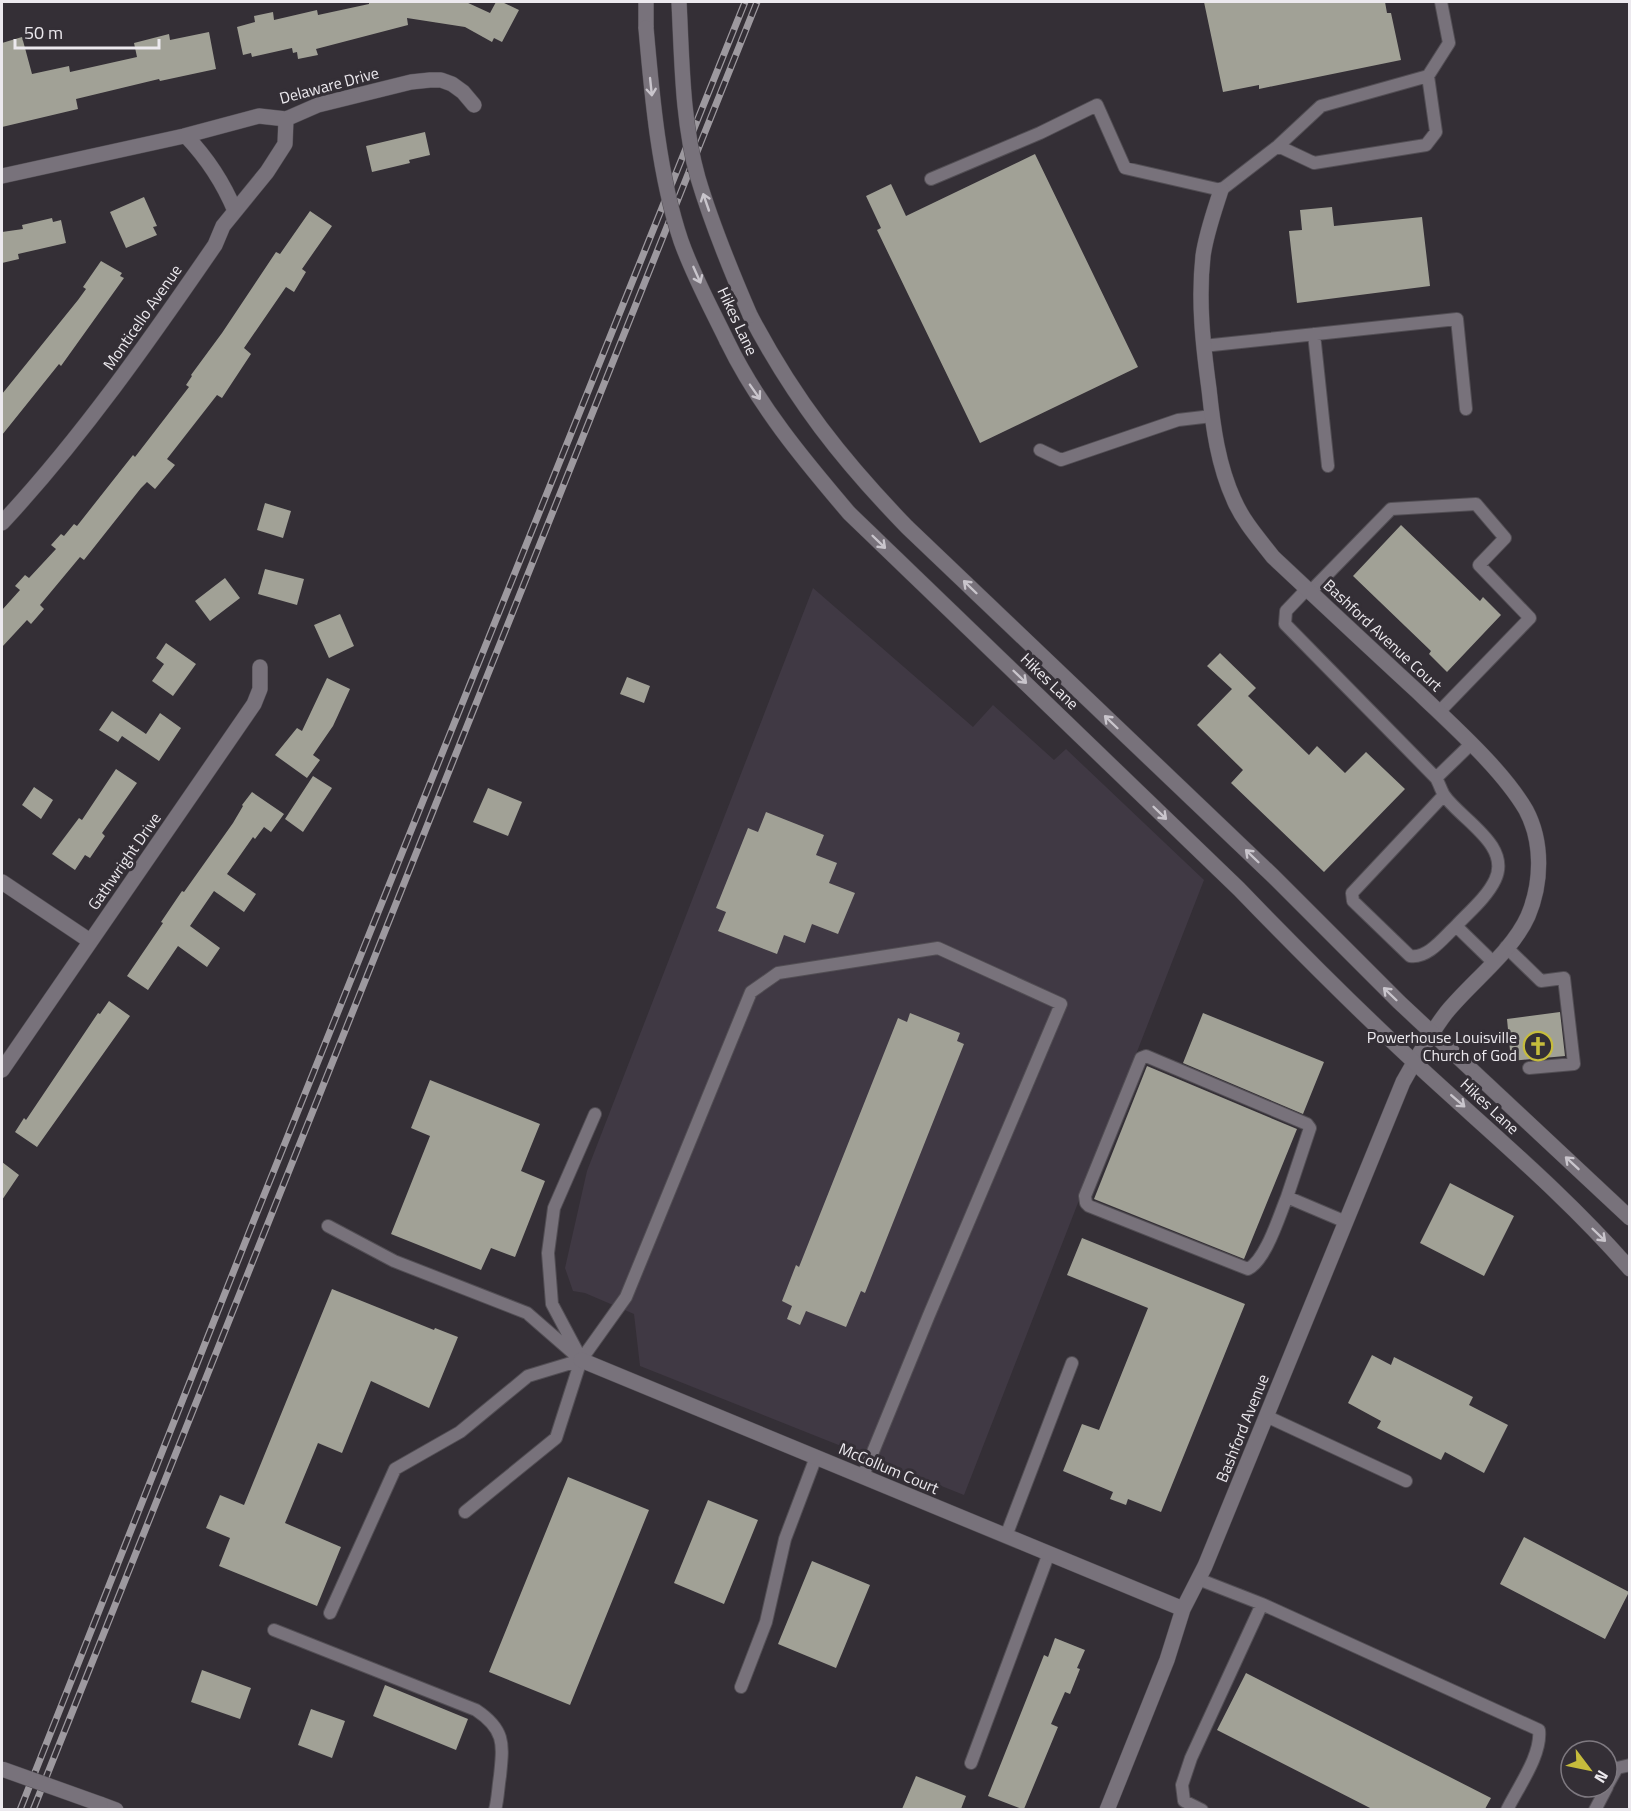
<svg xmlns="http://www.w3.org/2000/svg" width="1631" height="1811" font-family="'Titillium Web',sans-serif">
<rect width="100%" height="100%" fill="#342f36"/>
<path fill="#403944" d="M 813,588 L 973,727 L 993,705 L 1054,760 L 1066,749 L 1204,880 L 964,1495 L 640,1366 L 634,1314 L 585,1293 L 573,1291 L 565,1268 L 587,1171 Z"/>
<path fill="#a1a196" d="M 369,2 L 466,2 L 490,13 L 496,2 L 502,2 L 519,10 L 502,42 L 494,38 L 492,42 L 465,27 L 407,18 L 408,25 L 316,49 L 318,55 L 298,59 L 297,52 L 293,53 L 292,48 L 252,57 L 251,53 L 243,55 L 237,27 L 255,22 L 254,16 L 273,12 L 274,20 L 317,10 L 318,15 L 369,4 Z
M 1204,2 L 1385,2 L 1387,13 L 1391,13 L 1401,60 L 1259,89 L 1259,85 L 1223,92 Z
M 209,32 L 216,69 L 160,81 L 159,79 L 76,99 L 78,109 L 2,127 L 2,43 L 22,37 L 32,74 L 69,66 L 70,72 L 137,57 L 134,43 L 169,34 L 170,40 Z
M 425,132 L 430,155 L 409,160 L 410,163 L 372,172 L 366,146 Z
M 1035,154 L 1138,367 L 980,443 L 877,230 L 881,228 L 866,196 L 891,184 L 906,216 Z
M 144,197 L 157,226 L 153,227 L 157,235 L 126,248 L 110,212 Z
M 1332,207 L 1334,226 L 1422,217 L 1430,286 L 1297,303 L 1289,231 L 1302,230 L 1300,210 Z
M 310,211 L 332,226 L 302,269 L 306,272 L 294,292 L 286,287 L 244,348 L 251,354 L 222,398 L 217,395 L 167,459 L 175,465 L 155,489 L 147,482 L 141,488 L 84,560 L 80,557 L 40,605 L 44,609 L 31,624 L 27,620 L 2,647 L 2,610 L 20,590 L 15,586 L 25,575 L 29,578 L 56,549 L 51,545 L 61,534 L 64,536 L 74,524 L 77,526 L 133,455 L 135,457 L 189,387 L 186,385 L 192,376 L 191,375 L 222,333 L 276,252 L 280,254 Z
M 52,218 L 53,222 L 61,220 L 66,243 L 18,254 L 19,259 L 2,263 L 2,232 L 23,229 L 22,225 Z
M 101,261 L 122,273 L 120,276 L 124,278 L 61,366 L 59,364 L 2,435 L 2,394 L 78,300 L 86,289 L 83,287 Z
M 265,503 L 291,511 L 283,538 L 257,530 Z
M 1401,525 L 1480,601 L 1483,597 L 1501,615 L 1447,672 L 1429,654 L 1431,651 L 1353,576 Z
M 265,569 L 304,579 L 297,605 L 258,594 Z
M 225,578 L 240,598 L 210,621 L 195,601 Z
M 340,614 L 354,646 L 329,658 L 314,625 Z
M 166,643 L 196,664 L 173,696 L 152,681 L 164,664 L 156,658 Z
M 1220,653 L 1256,688 L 1248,696 L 1309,755 L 1317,746 L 1345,773 L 1366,752 L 1405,789 L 1324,872 L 1231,783 L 1243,770 L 1197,725 L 1232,689 L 1207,666 Z
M 627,677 L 650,686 L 644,703 L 620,694 Z
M 327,678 L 350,689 L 333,726 L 313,755 L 320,760 L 307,778 L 275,755 L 297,728 L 302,731 Z
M 112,711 L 146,734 L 160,713 L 181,728 L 159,761 L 122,736 L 118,742 L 99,730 Z
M 116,769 L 137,783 L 102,833 L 105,836 L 90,858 L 85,855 L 75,870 L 52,854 L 79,818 L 82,820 Z
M 313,776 L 332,788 L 303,832 L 285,819 Z
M 34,787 L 53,800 L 41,819 L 22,805 Z
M 488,788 L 522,802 L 508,836 L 473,822 Z
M 252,792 L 284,814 L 271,832 L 264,827 L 255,839 L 253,837 L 227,874 L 256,894 L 244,912 L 214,891 L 190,926 L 220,948 L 207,967 L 178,946 L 148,990 L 127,976 L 163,923 L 161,922 L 182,891 L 184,892 L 233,823 L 243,806 L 242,805 Z
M 766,812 L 824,835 L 816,855 L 837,863 L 829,883 L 855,893 L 838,934 L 812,924 L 805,943 L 784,935 L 777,954 L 718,931 L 726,912 L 716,908 L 748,828 L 758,832 Z
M 109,1001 L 130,1016 L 37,1147 L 15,1132 L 24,1118 L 26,1120 L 98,1013 L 100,1014 Z
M 1560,1012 L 1565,1056 L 1511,1061 L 1507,1019 Z
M 910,1013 L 960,1033 L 957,1041 L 964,1044 L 865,1293 L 861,1291 L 846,1327 L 806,1311 L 800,1325 L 787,1319 L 792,1306 L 782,1301 L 796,1265 L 799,1267 L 898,1018 L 907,1022 Z
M 1203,1013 L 1324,1062 L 1303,1114 L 1183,1063 Z
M 1147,1066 L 1297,1129 L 1244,1259 L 1094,1199 Z
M 430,1080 L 540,1124 L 521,1171 L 545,1181 L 515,1257 L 491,1248 L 481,1270 L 391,1234 L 430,1136 L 411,1128 Z
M 2,1162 L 19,1175 L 2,1200 Z
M 1450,1183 L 1514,1216 L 1484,1276 L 1420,1243 Z
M 1082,1238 L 1245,1304 L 1161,1512 L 1128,1499 L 1126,1505 L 1110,1499 L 1113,1492 L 1063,1471 L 1082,1424 L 1099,1430 L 1148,1308 L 1067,1275 Z
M 332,1289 L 434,1330 L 435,1328 L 458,1337 L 429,1408 L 371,1381 L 342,1453 L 318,1443 L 285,1523 L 341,1547 L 317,1606 L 219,1566 L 230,1538 L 206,1528 L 220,1495 L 244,1505 Z
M 1372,1355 L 1391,1365 L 1394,1357 L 1473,1397 L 1469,1405 L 1508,1425 L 1484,1473 L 1445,1452 L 1441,1460 L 1377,1428 L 1381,1421 L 1348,1403 Z
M 568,1477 L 649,1510 L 570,1705 L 489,1672 Z
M 708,1500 L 758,1520 L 724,1604 L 674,1583 Z
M 1524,1537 L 1629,1592 L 1605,1639 L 1500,1584 Z
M 812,1561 L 870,1585 L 836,1668 L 778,1644 Z
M 1055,1638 L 1085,1650 L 1077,1668 L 1080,1669 L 1070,1694 L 1065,1692 L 1051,1724 L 1058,1727 L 1024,1809 L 1022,1809 L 988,1796 L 1044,1655 L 1048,1657 Z
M 202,1670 L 251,1688 L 240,1719 L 191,1702 Z
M 1246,1673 L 1491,1798 L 1485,1809 L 1372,1809 L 1217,1730 Z
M 385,1685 L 468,1719 L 456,1750 L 373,1716 Z
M 311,1709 L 345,1721 L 332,1758 L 298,1745 Z
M 916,1776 L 966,1796 L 961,1809 L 902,1809 Z"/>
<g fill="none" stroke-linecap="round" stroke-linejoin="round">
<g stroke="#524e54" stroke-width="14">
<path id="service" d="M 1278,146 L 1314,163 L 1426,145 L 1436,132 L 1428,76
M 931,179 L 1040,133 L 1097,105 L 1125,168 L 1221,190 L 1278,146 L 1321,106 L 1428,76 L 1449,43 L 1441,2
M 1314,334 L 1328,466
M 1203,346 L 1457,319 L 1466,409
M 1040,450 L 1061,460 L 1178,420 L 1212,416
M 1307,589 L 1286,611 L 1285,624 L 1436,778 L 1471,744
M 1310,592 L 1391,509 L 1476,504 L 1505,538 L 1479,565 L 1530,618 L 1439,712
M 1436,778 C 1439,783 1441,790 1444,795 C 1460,819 1512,845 1495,880 C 1487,897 1469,912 1456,926 L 1493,962
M 1444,795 L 1352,893 L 1353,901 L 1410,956 C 1428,959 1444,937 1456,926
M 1506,947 L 1541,981 L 1564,978 L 1574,1064 L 1529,1068
M 1287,1197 C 1279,1216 1266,1260 1248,1269 L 1089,1206 L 1086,1203 L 1085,1196 L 1141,1058 L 1146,1056 L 1307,1124 L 1310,1128 L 1287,1197 L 1346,1222
M 328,1226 L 394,1261 L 527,1313 L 581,1360
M 578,1353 L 552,1304 L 548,1253 L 554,1208 L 595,1114
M 1266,1416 L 1406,1481
M 465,1512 L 556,1438 L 581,1360 L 626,1297 L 751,992 L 778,973 L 938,948 L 1061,1004 L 929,1315 L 863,1476
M 1006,1536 L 1072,1363
M 1198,1579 L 1262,1604 L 1539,1730 C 1542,1755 1518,1787 1507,1810
M 330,1613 L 395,1469 L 460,1432 L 528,1376 L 581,1360
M 274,1630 L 476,1710 C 506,1730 503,1745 500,1776 C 498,1788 498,1799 495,1810
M 741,1687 L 766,1622 L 785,1539 L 816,1457
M 971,1763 L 1049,1553
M 1607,1786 L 1617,1768 L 1630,1765
M 1202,1810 L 1184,1801 L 1182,1785 L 1191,1758 L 1262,1604
M 1595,1810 L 1607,1787"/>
</g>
<g stroke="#524e54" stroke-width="16">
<path id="minor" d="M 186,136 C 208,159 223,182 235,211
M 2,176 L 184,136 L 259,116 L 286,119 L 318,105 L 411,82 L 430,80 L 441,80 L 452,84 L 463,92 L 474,105
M 2,523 C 82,437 149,341 215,245 L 223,226 L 267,172 L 285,144 L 286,119
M 2,882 L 90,941
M 2,1070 L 254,704 L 260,689 L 260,667
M 581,1360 L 1183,1609
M 1107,1810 L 1167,1660 L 1183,1609 L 1205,1566 L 1403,1082 C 1416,1059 1430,1034 1446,1013 C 1471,982 1512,952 1528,916 C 1542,883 1543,842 1526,810 C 1502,769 1453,726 1419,693 C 1370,648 1321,602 1273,557 C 1259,539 1243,521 1234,500 C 1218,465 1213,427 1209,389 C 1203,345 1198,301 1203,256 C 1206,234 1214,212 1221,190"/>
</g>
<g stroke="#524e54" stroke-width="16">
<path id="tertiary" d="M 646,28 L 646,2
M 750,315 C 794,399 842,460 907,527 L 1273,876 L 1399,1002 L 1630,1218
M 727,341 C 758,405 803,459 849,513 L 1239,889 C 1296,948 1354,1006 1413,1061 C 1486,1129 1564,1193 1630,1269"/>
</g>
<g stroke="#524e54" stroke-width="16">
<path id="secondary" d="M 100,1804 L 116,1810"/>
</g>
<use href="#service" stroke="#78727b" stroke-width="12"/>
<use href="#minor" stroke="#78727b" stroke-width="15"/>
<use href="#tertiary" stroke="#78727b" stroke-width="15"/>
<use href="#secondary" stroke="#78727b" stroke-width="15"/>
<g stroke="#9d999f" stroke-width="7">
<path id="rail" d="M 20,1810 L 254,1220 L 745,2
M 33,1810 L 757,2"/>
</g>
<use href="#rail" stroke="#342f36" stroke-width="4.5" stroke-dasharray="14" stroke-linecap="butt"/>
<g stroke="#524e54" stroke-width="16" stroke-linecap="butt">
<path id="tertiary-bridge" d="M 679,2 C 682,60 682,122 698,178 C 712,225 731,271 750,315
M 646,28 C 652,97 659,176 681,241 C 693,275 711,308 727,341"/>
</g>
<g stroke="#524e54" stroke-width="16" stroke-linecap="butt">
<path id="secondary-bridge" d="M 2,1769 L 100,1804"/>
</g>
<use href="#tertiary-bridge" stroke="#78727b" stroke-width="15"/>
<use href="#secondary-bridge" stroke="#78727b" stroke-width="15"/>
</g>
<defs><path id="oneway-shaft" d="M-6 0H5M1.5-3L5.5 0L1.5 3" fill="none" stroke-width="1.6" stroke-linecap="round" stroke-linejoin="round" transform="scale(1.5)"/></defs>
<g stroke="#c9c5cc">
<use href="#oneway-shaft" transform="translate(651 87) rotate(84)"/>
<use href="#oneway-shaft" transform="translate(706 202) rotate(-109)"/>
<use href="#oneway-shaft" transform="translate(697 275) rotate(66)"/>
<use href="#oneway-shaft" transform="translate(755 392) rotate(55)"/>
<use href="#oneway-shaft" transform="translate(879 542) rotate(44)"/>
<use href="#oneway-shaft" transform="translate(970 587) rotate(-136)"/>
<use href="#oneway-shaft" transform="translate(1020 677) rotate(44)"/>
<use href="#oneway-shaft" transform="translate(1111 722) rotate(-136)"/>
<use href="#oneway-shaft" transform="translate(1160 813) rotate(44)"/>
<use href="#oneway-shaft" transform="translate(1252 856) rotate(-136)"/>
<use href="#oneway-shaft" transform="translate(1390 994) rotate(-136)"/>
<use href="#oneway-shaft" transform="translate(1458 1101) rotate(41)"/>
<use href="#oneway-shaft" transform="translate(1572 1163) rotate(-137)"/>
<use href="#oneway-shaft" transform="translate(1599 1235) rotate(44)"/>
</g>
<defs>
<g id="church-ring" transform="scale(1.5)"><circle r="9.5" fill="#342f36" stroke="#c6bc3c" stroke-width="1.5"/><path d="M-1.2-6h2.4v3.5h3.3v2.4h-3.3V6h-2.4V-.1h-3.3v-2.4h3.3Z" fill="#c6bc3c"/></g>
</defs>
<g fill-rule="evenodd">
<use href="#church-ring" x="1538" y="1046"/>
</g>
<g text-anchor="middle" stroke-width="6" stroke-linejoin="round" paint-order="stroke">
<g font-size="16" fill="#ece9ee" stroke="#342f36">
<text transform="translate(329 85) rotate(-15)" y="6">Delaware Drive</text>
<text transform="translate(142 317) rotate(-55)" y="6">Monticello Avenue</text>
<text transform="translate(738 321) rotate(65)" y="6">Hikes Lane</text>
<text transform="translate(1383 635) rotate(43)" y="6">Bashford Avenue Court</text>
<text transform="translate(1050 681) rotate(44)" y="6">Hikes Lane</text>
<text transform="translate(124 861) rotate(-55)" y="6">Gathwright Drive</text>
<text transform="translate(1490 1106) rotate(43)" y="6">Hikes Lane</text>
<text transform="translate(1242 1428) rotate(-68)" y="6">Bashford Avenue</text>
<text transform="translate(889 1468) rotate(23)" y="6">McCollum Court</text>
</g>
<g font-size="16" fill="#ece9ee" stroke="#342f36" text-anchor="end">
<text x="1517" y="1043">Powerhouse Louisville<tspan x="1517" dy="18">Church of God</tspan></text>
</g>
</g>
<rect width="1631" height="1811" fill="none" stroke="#ece9ee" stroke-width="6"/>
<g transform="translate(1589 1769) rotate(122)"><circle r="28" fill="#342f36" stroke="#7e7980" stroke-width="1.5"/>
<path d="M0-4.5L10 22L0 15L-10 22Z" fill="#c6bc3c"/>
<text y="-9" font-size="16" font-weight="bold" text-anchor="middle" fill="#ece9ee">N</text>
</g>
<path d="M15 39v9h144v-9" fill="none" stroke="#ece9ee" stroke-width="3"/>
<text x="24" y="39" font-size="18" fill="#ece9ee" stroke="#342f36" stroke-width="4.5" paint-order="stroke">50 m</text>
</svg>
